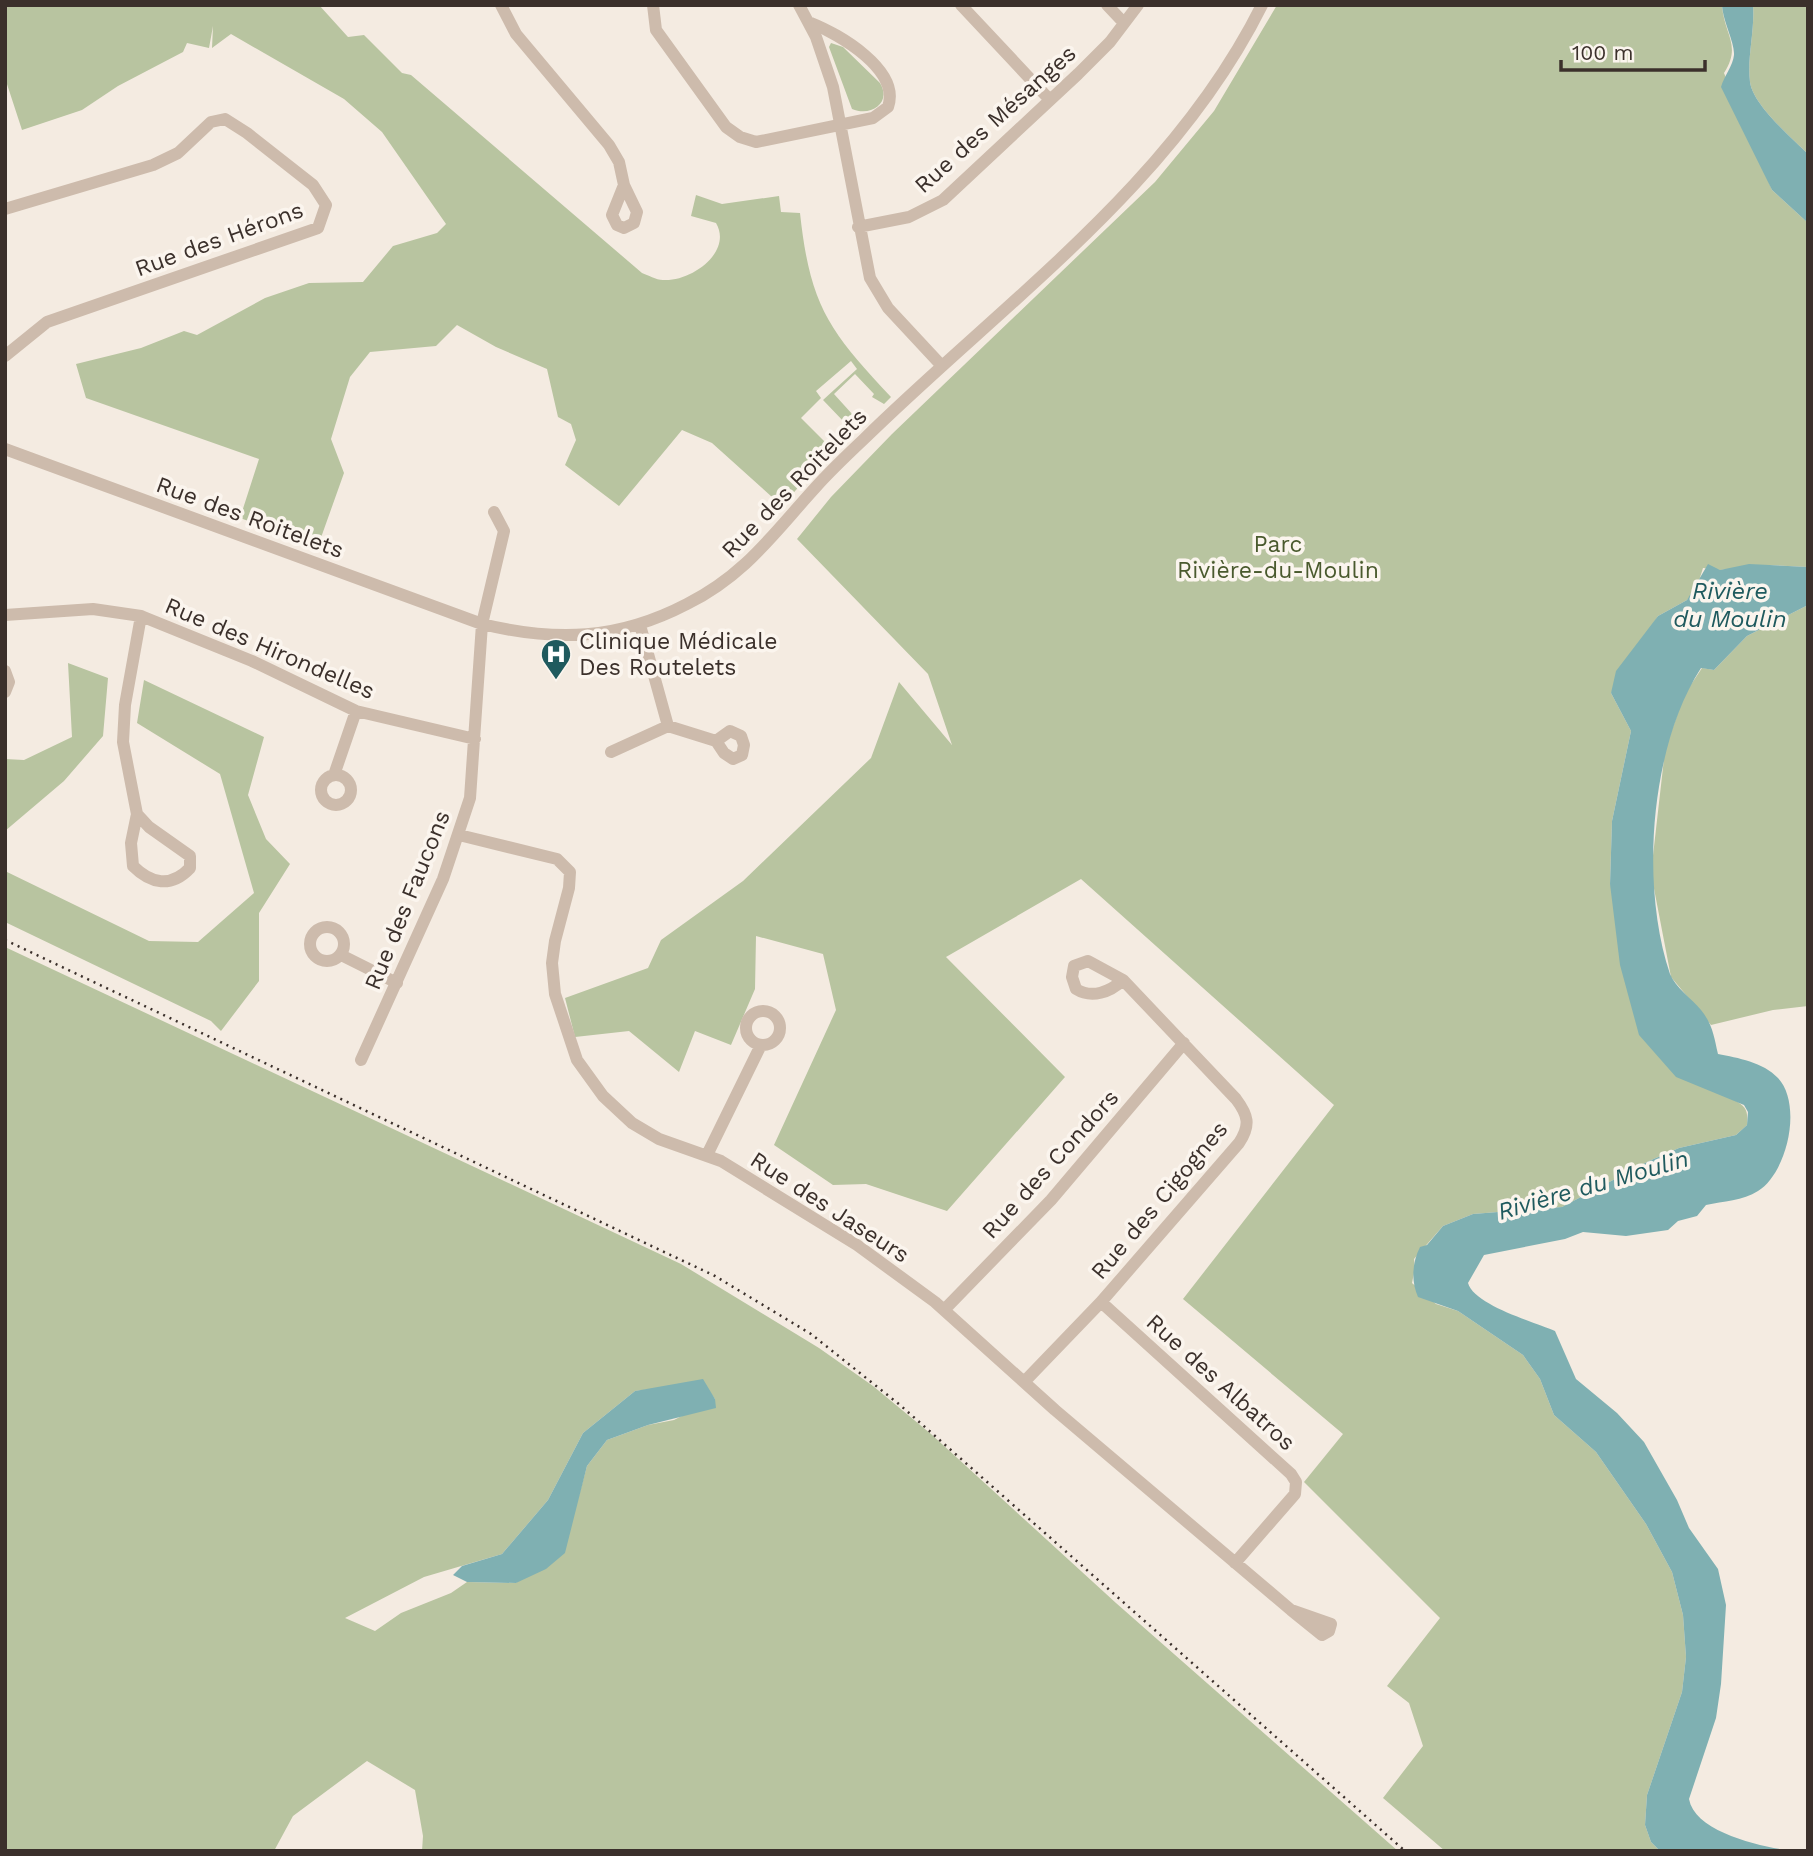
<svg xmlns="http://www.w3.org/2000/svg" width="1813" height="1856" font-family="'Work Sans',sans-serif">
<rect width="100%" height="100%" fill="#f4ebe1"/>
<path fill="#b8c4a0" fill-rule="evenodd" d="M 5,5 L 319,5 L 348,37 L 364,35 L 402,73 L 411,75 L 642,273 C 648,275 656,280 663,280 C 691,282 733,252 716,223 L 691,216 L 696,195 L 722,204 L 779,196 L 781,212 L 800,213 C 810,306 829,331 891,397 L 884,404 L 872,397 L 874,394 L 855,374 L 834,394 L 853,415 L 857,412 L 846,424 L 823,400 L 857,369 L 851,361 L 816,391 L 821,398 L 801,418 L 828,445 L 848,427 L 856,430 L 816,467 L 782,506 L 712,443 L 682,430 L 619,506 L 565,465 L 576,440 L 571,424 L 558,417 L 547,369 L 496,347 L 457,325 L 436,346 L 370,352 L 350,377 L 331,439 L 344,473 L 318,546 L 240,518 L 259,459 L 86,398 L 76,364 L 141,348 L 184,331 L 197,335 L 265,298 L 309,283 L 363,282 L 393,246 L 437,233 L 446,224 L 382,132 L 344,99 L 231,34 L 212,48 L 213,26 L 209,48 L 187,43 L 183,52 L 118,86 L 82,110 L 22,130 L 5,78 Z
M 1277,5 L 1722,5 C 1724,35 1742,45 1724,73 L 1772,190 L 1808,223 L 1808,567 L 1771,565 L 1720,570 L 1703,568 L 1697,587 L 1687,600 L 1658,616 L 1611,693 L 1631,731 L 1612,821 L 1610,884 L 1734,1100 C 1747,1107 1748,1111 1747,1125 L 1736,1135 L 1679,1148 L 1649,1161 L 1562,1207 L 1473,1214 L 1443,1226 L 1414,1259 L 1415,1268 L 1412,1283 L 1436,1304 L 1458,1311 L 1523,1355 L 1540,1379 L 1554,1415 L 1596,1452 L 1646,1524 L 1672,1572 L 1683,1615 L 1686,1657 L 1682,1692 L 1647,1795 L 1645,1825 L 1651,1842 L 1660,1851 L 1445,1851 L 1383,1798 L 1423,1746 L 1409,1703 L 1387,1686 L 1440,1618 L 1304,1482 L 1343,1434 L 1183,1299 L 1334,1105 L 1081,879 L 946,957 L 1065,1077 L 947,1211 L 866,1184 L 833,1185 L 774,1145 L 836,1010 L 823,954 L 756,936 L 755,989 L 731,1045 L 695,1031 L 679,1072 L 629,1031 L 575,1037 L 565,998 L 648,968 L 661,940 L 743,881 L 871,758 L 899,682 L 952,745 L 928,674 L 797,539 L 831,497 L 892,434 L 1155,182 L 1214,111 Z
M 1753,5 L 1808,5 L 1808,154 C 1792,138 1753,105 1750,82 C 1747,57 1755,31 1753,5 Z
M 831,43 L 843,47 L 880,83 C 892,103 871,117 852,109 L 829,47 Z
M 1808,605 L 1808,1006 L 1773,1010 L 1711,1025 L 1671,977 L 1651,873 L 1665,750 L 1684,695 L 1702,668 L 1714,670 L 1747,636 Z
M 68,663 L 108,678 L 103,736 L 64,781 L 5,831 L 5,759 L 24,760 L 72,737 Z
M 144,680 L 264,737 L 248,795 L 266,839 L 290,864 L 259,913 L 259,981 L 221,1031 L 211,1021 L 5,922 L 5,871 L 149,941 L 198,942 L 254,893 L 220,774 L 137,723 Z
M 5,947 L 681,1264 L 819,1348 L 873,1386 L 931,1434 L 1116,1603 L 1398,1851 L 422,1851 L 423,1836 L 415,1790 L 367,1761 L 293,1816 L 274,1851 L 5,1851 ZM 703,1383 L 715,1399 L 674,1420 L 648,1425 L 607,1440 L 587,1466 L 576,1506 L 516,1583 L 467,1582 L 451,1593 L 401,1613 L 375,1631 L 345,1618 L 424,1577 L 502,1554 L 548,1500 L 583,1433 L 635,1391 Z"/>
<path fill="#7fb0b2" d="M 1722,5 L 1753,5 C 1755,31 1747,57 1750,82 C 1753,105 1792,138 1808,154 L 1808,223 L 1772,190 L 1721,87 C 1724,76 1733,66 1734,55 C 1735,43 1723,22 1722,5 Z
M 1708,564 L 1720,570 L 1749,564 L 1808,567 L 1808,605 L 1747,636 L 1714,670 L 1701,668 C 1650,747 1640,885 1670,974 C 1675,987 1692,999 1701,1010 C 1713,1025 1714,1037 1718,1054 C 1738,1058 1763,1062 1778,1078 C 1803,1105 1787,1173 1758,1191 C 1743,1201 1723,1201 1706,1205 L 1697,1216 L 1678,1221 L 1668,1230 L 1626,1236 L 1583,1232 L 1565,1239 L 1484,1255 L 1468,1283 C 1474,1305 1534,1322 1555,1331 L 1576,1379 L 1617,1413 L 1644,1442 L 1677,1500 L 1689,1528 L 1718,1569 L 1726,1605 L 1721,1684 L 1716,1718 L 1689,1799 C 1695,1833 1763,1847 1792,1851 L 1660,1851 L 1651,1842 L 1645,1825 L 1647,1795 L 1682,1692 L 1686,1657 L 1683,1615 L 1672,1572 L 1646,1524 L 1596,1452 L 1554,1415 L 1540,1379 L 1523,1355 L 1458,1311 L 1418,1297 C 1411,1281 1412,1263 1420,1247 L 1427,1245 L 1443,1226 L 1473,1214 L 1562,1207 L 1649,1161 L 1679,1148 L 1736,1135 L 1747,1125 L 1748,1112 L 1744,1105 L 1676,1077 L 1639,1035 L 1620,965 L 1610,884 L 1612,821 L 1631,731 L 1611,693 L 1616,671 L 1658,616 L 1687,600 Z
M 703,1379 L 715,1399 L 716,1408 L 648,1425 L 607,1440 L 587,1466 L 565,1553 L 546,1569 L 516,1583 L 467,1582 L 453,1575 L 462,1566 L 502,1554 L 548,1500 L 583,1433 L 635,1391 Z"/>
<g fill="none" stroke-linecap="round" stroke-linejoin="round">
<path stroke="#cdbbac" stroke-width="12" d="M 501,5 L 516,34 L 609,145 L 619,162 L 624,185 L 637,212 L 634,223 L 624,228 L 617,225 L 612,215 L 624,185
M 653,5 L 656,30 L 726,127 L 740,137 L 756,142 L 873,118 L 888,107 C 901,70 839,34 811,23
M 799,5 L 816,37 L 833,87 L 870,278 L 888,308 L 941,365
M 961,5 L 1050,100
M 1107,5 L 1124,23
M 5,209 L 153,165 L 178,153 L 211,122 L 225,119 L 247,133 L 313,185 L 326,205 L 318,228 L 47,322 L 5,356
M 858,227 L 909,217 L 943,200 L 1078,74 L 1110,42 L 1138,5
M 5,449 L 482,624 C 556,642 618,640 687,604 C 745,575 773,534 815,488 C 830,471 847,455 864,439 C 1004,302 1173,184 1262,5
M 5,615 L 93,609 L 141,616 L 252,661 L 356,711 L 475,739
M 640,625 L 668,726
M 5,671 L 9,682 L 5,692
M 611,752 L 668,726 L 716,741 L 724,753 L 733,759 L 742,755 L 744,745 L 741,736 L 730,731 L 716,741
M321 790a15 15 0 1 1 30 0a15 15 0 1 1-30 0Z
M 334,775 L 356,711
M 137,814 L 149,827 L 190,856 L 190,868 C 171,888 151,884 133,866 L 131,843 L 137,814 L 123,742 L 125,705 L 141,616
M 459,835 L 557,859 L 570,872 L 569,888 L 555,941 L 552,963 L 555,994 L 577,1060 L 603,1096 L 632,1123 L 659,1139 L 721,1161 L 857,1245 L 935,1302 L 1055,1410 L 1291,1610 L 1322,1635 L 1329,1631 L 1331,1624 L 1291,1610
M310 944a17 17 0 1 1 34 0a17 17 0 1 1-34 0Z
M 341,955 L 397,983
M746 1028a17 17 0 1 1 34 0a17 17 0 1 1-34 0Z
M 361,1060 L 443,879 L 470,798 L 482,624 L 504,531 L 494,512
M 707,1155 L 761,1045
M 1101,1302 L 1291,1474 L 1296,1482 L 1295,1494 L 1235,1563
M 944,1310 L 1051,1200 L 1184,1043
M 1025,1381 L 1101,1302 L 1239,1143 C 1251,1125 1248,1115 1236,1099 L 1123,980 L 1088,961 L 1074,966 L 1072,977 L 1076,989 C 1092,999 1110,992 1123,980"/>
<path stroke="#3b302b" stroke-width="2.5" stroke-dasharray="2 5" stroke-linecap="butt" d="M 5,940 L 715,1276 L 811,1334 L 900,1405 L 1405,1851"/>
</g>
<defs>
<g id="hospital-pin" transform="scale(1.575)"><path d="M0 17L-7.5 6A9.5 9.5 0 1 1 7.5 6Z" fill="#1f5a5e" stroke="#fbf5ee"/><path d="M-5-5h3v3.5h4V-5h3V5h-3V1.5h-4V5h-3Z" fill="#fff"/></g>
</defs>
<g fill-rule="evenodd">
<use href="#hospital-pin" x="556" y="654"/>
</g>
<g text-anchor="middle" stroke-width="7" stroke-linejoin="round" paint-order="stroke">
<g font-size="23" fill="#3b302b" stroke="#fbf5ee">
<text transform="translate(995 119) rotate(-42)" y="8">Rue des Mésanges</text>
<text transform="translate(219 239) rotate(-20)" y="8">Rue des Hérons</text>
<text transform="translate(794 483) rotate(-46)" y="8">Rue des Roitelets</text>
<text transform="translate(250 517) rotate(20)" y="8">Rue des Roitelets</text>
<text transform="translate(270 648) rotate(23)" y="8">Rue des Hirondelles</text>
<text transform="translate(407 900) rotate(-68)" y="8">Rue des Faucons</text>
<text transform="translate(1050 1164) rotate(-48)" y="8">Rue des Condors</text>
<text transform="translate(1159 1200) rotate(-50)" y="8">Rue des Cigognes</text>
<text transform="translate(830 1207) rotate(33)" y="8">Rue des Jaseurs</text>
<text transform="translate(1221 1382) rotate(42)" y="8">Rue des Albatros</text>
</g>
<g font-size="23" fill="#4a5a2e" stroke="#fbf5ee">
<text x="1278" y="552">Parc<tspan x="1278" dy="26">Rivière-du-Moulin</tspan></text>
</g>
<g font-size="23" fill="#3b302b" stroke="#fbf5ee" text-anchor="start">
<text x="579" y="649">Clinique Médicale<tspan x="579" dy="26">Des Routelets</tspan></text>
</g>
<g font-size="24" font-style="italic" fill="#1f5a5e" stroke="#fbf5ee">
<text x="1730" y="599">Rivière<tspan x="1730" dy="28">du Moulin</tspan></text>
<text transform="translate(1593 1185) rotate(-16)" y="8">Rivière du Moulin</text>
</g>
</g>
<rect width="1813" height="1856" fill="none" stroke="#3b302b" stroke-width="14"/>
<path d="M1561 60v10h144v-10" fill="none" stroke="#3b302b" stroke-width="3.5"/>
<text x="1572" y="60" font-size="21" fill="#3b302b" stroke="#fbf5ee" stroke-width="5" paint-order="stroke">100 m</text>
</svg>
